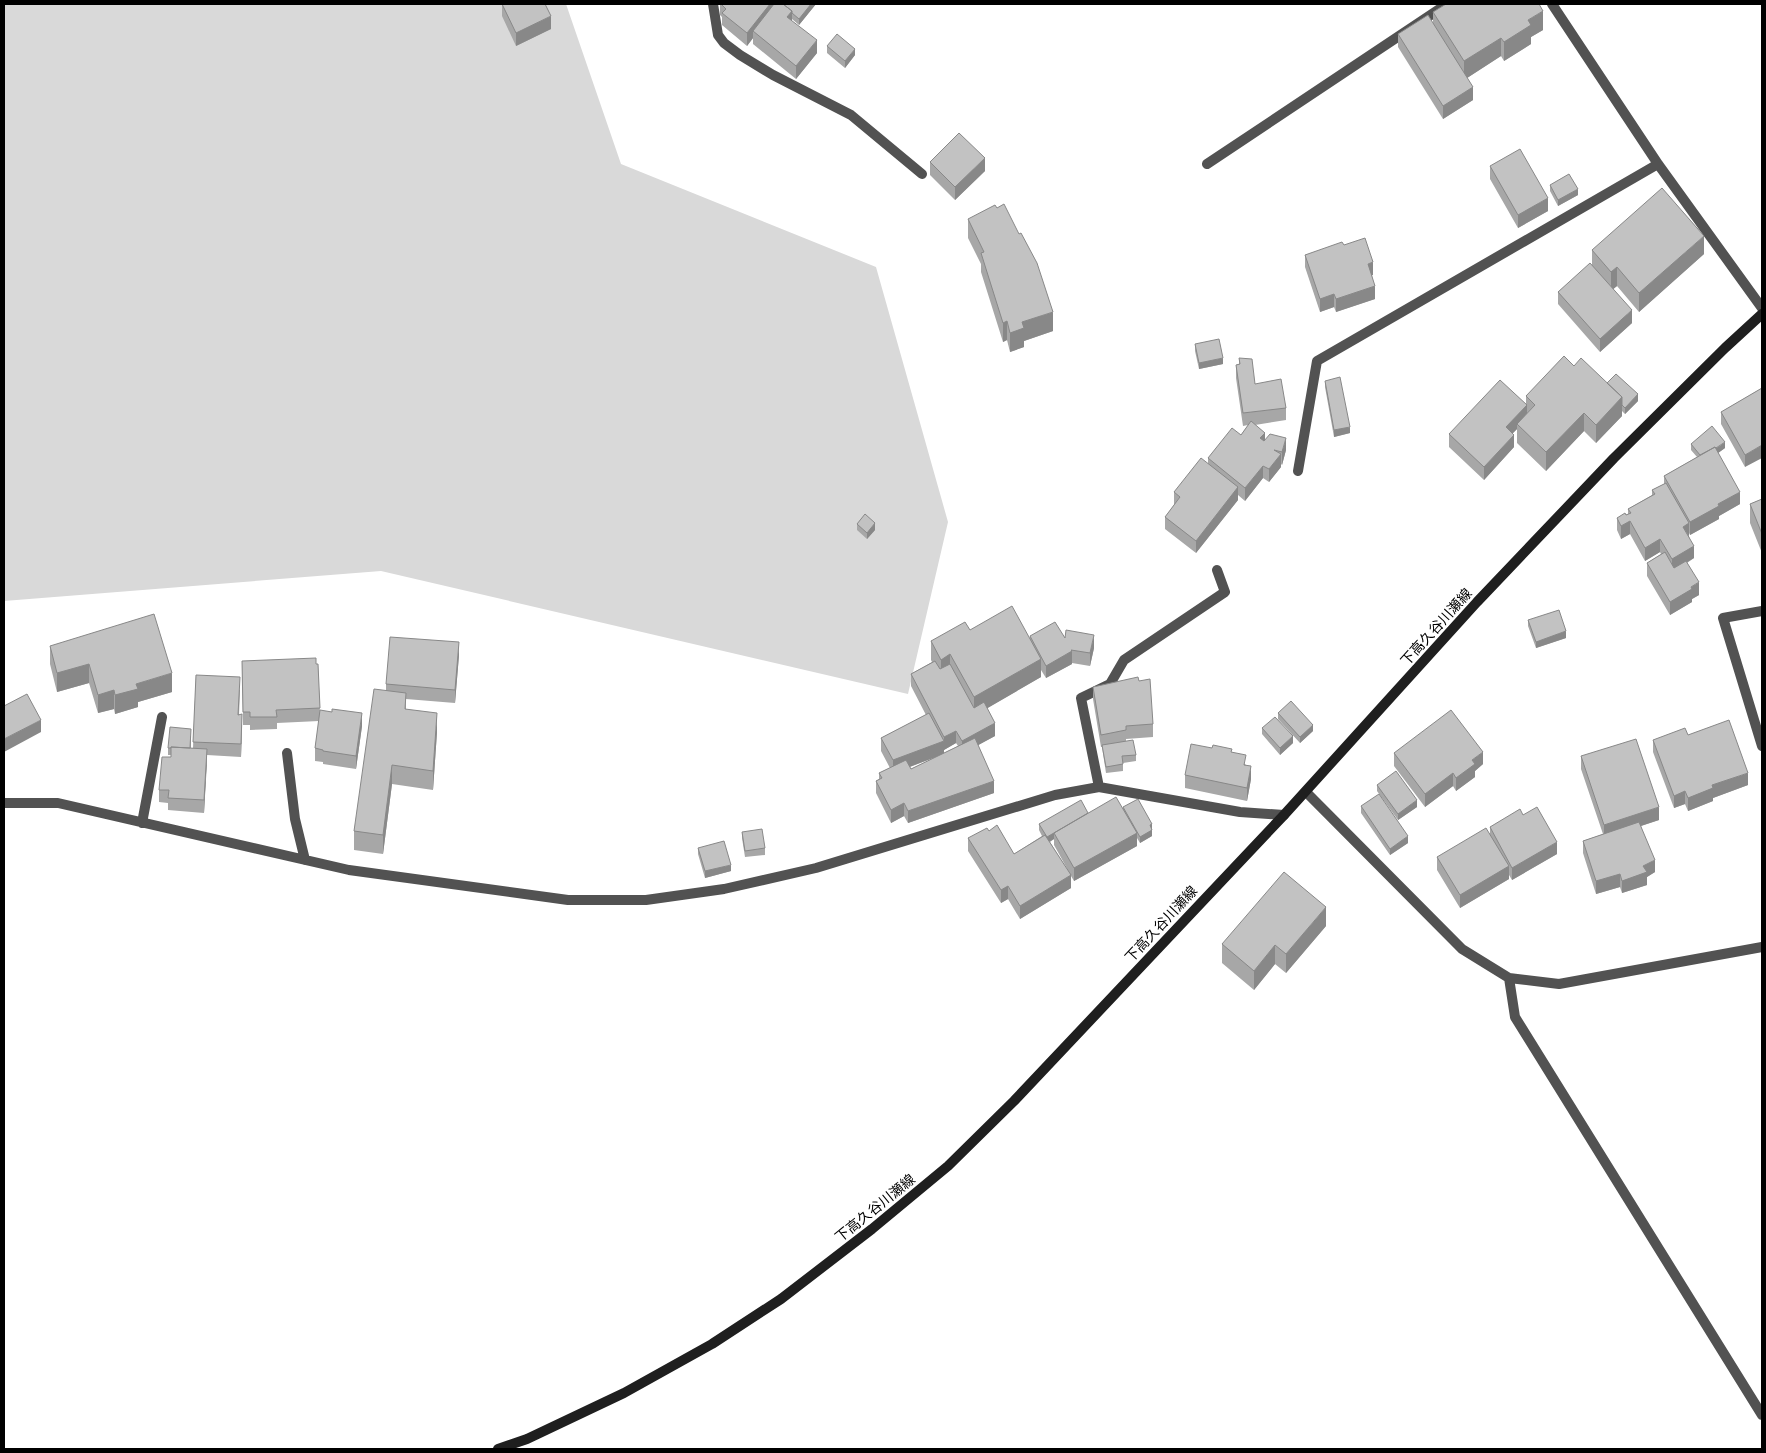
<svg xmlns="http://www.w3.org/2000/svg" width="1766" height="1453" font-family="'Public Sans','Noto Sans JP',sans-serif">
<rect width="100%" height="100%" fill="#fff"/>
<path fill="#d9d9d9" d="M 4,4 L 566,4 L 621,164 L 876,267 L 948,522 L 908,694 L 381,571 L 4,601 Z"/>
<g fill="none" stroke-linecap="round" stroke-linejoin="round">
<path stroke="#525252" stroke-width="10" d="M 713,4 L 718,35 L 724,43 L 740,55 L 773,75 L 851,115 L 922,174
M 1552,4 L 1658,164 L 1762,308
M 1207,164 L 1447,4
M 1298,471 L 1317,361 L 1658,164
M 1762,611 L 1723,618 L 1762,746
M 287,753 L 295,819 L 305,860
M 1099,787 L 1081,698 L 1110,684 L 1124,660 L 1225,592 L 1217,570
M 1306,792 L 1462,949 L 1509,978 L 1559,984 L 1762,947
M 4,803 L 58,803 L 349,870 L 568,900 L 646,900 L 724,889 L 816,868 L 1055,795 L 1099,787 L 1240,812 L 1284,815
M 142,823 L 162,717
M 1509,978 L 1515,1017 L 1762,1415"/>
<path stroke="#1f1f1f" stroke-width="10" d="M 498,1449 L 527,1439 L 624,1393 L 712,1344 L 781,1299 L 872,1229 L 948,1166 L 1014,1101 L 1284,815 L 1477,602 L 1614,458 L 1725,348 L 1762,314"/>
</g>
<path fill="#a7a7a7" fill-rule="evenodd" d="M 502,4 L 551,29 L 516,46 L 502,16 Z
M 720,4 L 816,4 L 799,25 L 792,19 L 792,21 L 817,53 L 796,79 L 753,44 L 753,38 L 747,46 L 722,25 L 722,17 L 720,15 Z
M 1433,12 L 1543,30 L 1531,37 L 1531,44 L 1504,61 L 1501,56 L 1467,78 L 1473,100 L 1443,119 L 1398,47 L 1398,34 L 1433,23 Z
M 827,46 L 855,55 L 845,68 L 827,53 Z
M 930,162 L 985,171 L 955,200 L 930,175 Z
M 1490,166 L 1548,211 L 1518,228 L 1490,179 Z
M 1550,185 L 1578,195 L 1558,206 L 1550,191 Z
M 968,219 L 1053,331 L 1024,341 L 1024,347 L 1010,352 L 1007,340 L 1003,342 L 981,272 L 981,264 L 968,238 Z
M 1344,245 L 1373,275 L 1372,275 L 1375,299 L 1336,312 L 1334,307 L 1320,312 L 1305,267 L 1305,255 Z
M 1592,250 L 1704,254 L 1639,312 L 1617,286 L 1613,289 L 1632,323 L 1600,352 L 1558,304 L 1558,292 L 1592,265 Z
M 1195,344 L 1223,364 L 1199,369 L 1195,351 Z
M 1239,358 L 1255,384 L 1286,408 L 1286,420 L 1255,425 L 1265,441 L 1286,450 L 1282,465 L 1281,464 L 1281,467 L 1269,482 L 1263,478 L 1245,501 L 1238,495 L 1238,500 L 1196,553 L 1165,529 L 1165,517 L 1174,505 L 1174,492 L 1208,463 L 1208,458 L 1241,435 L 1248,425 L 1243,426 L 1236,378 L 1236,365 L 1239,364 Z
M 1574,366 L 1638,401 L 1625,414 L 1622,411 L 1622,416 L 1596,443 L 1584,431 L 1546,471 L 1517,443 L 1517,429 L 1513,433 L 1514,447 L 1484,480 L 1449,447 L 1449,434 L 1526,405 L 1526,396 Z
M 1325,381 L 1350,433 L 1334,437 L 1325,387 Z
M 1762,388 L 1745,467 L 1721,424 L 1721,412 Z
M 1691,444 L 1725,448 L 1718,453 L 1740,504 L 1719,516 L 1719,519 L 1690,535 L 1689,533 L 1689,536 L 1694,558 L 1687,563 L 1699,595 L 1692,599 L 1692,602 L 1670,615 L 1647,576 L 1647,563 L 1661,554 L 1660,552 L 1645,561 L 1630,534 L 1621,539 L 1617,530 L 1617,518 L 1628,514 L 1628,509 L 1652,495 L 1652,490 L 1664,484 L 1664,476 L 1697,457 L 1691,450 Z
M 1762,499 L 1762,553 L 1750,523 L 1750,504 Z
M 857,524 L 875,530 L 867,539 L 857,530 Z
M 1528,620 L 1566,638 L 1536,648 L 1528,626 Z
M 970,630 L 1030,638 L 1030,636 L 1065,638 L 1094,648 L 1090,666 L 1072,663 L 1072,664 L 1046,678 L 1041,670 L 1041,677 L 987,708 L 995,736 L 978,745 L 994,793 L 908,823 L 904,816 L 891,823 L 876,793 L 876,781 L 879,779 L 879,773 L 890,768 L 881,751 L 881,738 L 926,715 L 911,686 L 911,674 L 932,662 L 931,660 L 931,641 ZM 956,743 L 958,746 L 944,753 L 944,748 L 944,750 ZM 938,756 L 911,769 L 910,767 Z
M 50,646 L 172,692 L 138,702 L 138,707 L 115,714 L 114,709 L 98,713 L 89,683 L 57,692 L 50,664 Z
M 459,655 L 455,703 L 406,699 L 406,709 L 437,732 L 433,790 L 392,784 L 383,854 L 354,850 L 354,831 L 386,691 L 386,684 Z
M 242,661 L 318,664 L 320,713 L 362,726 L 356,769 L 323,764 L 323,762 L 315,761 L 315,748 L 319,721 L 277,723 L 277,729 L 250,730 L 250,725 L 243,725 Z
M 196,675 L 240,690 L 239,715 L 242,727 L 241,757 L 207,755 L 204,813 L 168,810 L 168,803 L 159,802 L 159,790 L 171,757 L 171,755 L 168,755 L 168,748 L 191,736 L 191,748 L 193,748 Z
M 1139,681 L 1153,724 L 1153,737 L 1126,739 L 1126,741 L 1136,755 L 1136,761 L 1123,763 L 1123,771 L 1106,773 L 1102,747 L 1101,747 L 1093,699 L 1093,687 Z
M 1278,713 L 1313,731 L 1300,743 L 1278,719 Z
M 1262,728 L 1293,743 L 1280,755 L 1262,734 Z
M 1688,735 L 1748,785 L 1713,798 L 1713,801 L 1688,811 L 1685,804 L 1674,808 L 1653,752 L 1653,740 Z
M 1232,752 L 1246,765 L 1251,779 L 1247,801 L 1185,788 L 1185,775 Z
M 1394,753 L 1483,764 L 1475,771 L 1475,777 L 1456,791 L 1453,786 L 1425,807 L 1394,766 Z
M 1581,756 L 1659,820 L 1641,826 L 1655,872 L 1647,877 L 1647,885 L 1622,893 L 1620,887 L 1596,894 L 1583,853 L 1583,841 L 1603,834 L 1581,769 Z
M 1377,785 L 1417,807 L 1398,820 L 1377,791 Z
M 1361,806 L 1408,843 L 1390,855 L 1361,813 Z
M 1123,807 L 1152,824 L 1152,836 L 1140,843 L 1137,838 L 1137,846 L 1074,881 L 1071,876 L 1071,888 L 1020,919 L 1008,899 L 1001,903 L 968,851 L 968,838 L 989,831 L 1014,854 L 1042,836 L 1039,830 L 1039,824 L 1088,813 L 1123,808 ZM 1054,839 L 1054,845 L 1069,872 L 1050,842 Z
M 1523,815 L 1557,854 L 1512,880 L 1509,875 L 1509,879 L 1460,908 L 1437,870 L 1437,857 L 1490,833 L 1490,827 Z
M 742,832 L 765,848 L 765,855 L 745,857 L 742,838 Z
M 698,848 L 731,871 L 705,878 L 698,854 Z
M 1326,926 L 1286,973 L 1275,964 L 1254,990 L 1222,963 L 1222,944 Z"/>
<path fill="#888" d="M 770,4 L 780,4 L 753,31 L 753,38 L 747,46 L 747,33 Z
M 811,4 L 816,4 L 799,25 L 799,19 Z
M 792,11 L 792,23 L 787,17 Z
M 1543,11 L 1543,30 L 1531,37 L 1531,44 L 1504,61 L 1504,42 L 1528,20 Z
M 551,16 L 551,29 L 516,46 L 516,33 Z
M 1501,38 L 1501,56 L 1464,80 L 1464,61 Z
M 817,40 L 817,53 L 796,79 L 796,66 Z
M 855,49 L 855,55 L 845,68 L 845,61 Z
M 1473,87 L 1473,100 L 1443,119 L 1443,106 Z
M 985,158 L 985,171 L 955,200 L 955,187 Z
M 1578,189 L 1578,195 L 1558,206 L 1558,200 Z
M 1548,198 L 1548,211 L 1518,228 L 1518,215 Z
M 1704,236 L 1704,254 L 1639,312 L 1639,293 Z
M 1373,262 L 1373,275 L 1368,276 L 1368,264 Z
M 1617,267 L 1617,286 L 1611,291 L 1611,272 Z
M 1375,286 L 1375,299 L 1336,312 L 1336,299 Z
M 1334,294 L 1334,307 L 1320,312 L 1320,299 Z
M 1632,310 L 1632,323 L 1600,352 L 1600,339 Z
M 1053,312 L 1053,331 L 1024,341 L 1024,347 L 1010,352 L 1010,333 L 1022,322 Z
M 1007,321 L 1007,340 L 1003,342 L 1003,323 Z
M 1223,358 L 1223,364 L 1199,369 L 1199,363 Z
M 1638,394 L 1638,401 L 1625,414 L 1625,408 Z
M 1622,397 L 1622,416 L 1596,443 L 1596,425 Z
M 1527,405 L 1527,418 L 1517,424 L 1517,429 L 1506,440 L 1506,427 Z
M 1584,413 L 1584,431 L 1546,471 L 1546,452 Z
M 1350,427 L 1350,433 L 1334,437 L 1334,430 Z
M 1265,433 L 1265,445 L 1260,438 Z
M 1514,435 L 1514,447 L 1484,480 L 1484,467 Z
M 1286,438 L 1286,450 L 1282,465 L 1282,452 Z
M 1725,442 L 1725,448 L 1703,464 L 1703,458 Z
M 1762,445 L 1762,458 L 1745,467 L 1745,455 Z
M 1281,454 L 1281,467 L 1269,482 L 1269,469 Z
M 1263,466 L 1263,478 L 1245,501 L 1245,488 Z
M 1238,487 L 1238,500 L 1196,553 L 1196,541 Z
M 1740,492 L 1740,504 L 1719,516 L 1719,519 L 1690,535 L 1690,522 L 1718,504 Z
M 1630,521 L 1630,534 L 1621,539 L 1621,526 Z
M 875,523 L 875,530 L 867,539 L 867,533 Z
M 1689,523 L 1689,536 L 1683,527 Z
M 1660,539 L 1660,552 L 1645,561 L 1645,548 Z
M 1694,546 L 1694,558 L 1672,571 L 1672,559 Z
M 1699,582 L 1699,595 L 1692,599 L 1692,602 L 1670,615 L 1670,602 Z
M 1566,631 L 1566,638 L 1536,648 L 1536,642 Z
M 1094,635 L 1094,648 L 1090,666 L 1090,653 Z
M 459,642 L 459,655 L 455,703 L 455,690 Z
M 1072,651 L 1072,664 L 1046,678 L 1046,666 Z
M 950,654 L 950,673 L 941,678 L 941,660 Z
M 1041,659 L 1041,677 L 974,716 L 974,697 Z
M 89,664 L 89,683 L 57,692 L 57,673 Z
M 172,673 L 172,692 L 138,702 L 138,707 L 115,714 L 115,695 L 136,684 Z
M 114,690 L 114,709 L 98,713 L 98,695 Z
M 362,713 L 362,726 L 356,769 L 356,756 Z
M 437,713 L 437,732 L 433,790 L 433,771 Z
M 242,714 L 242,727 L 241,757 L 241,744 Z
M 41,720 L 41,732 L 4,752 L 4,739 Z
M 995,723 L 995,736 L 962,754 L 962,741 Z
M 1313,725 L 1313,731 L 1300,743 L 1300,737 Z
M 956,731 L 956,743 L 944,750 L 944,737 Z
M 1293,736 L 1293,743 L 1280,755 L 1280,748 Z
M 944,741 L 944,754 L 893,773 L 893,760 Z
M 207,749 L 207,762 L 204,813 L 204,800 Z
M 1483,752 L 1483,764 L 1475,771 L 1475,777 L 1456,791 L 1456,778 L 1472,760 Z
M 392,765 L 392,784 L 383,854 L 383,835 Z
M 1251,766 L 1251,779 L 1247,801 L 1247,788 Z
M 1453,773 L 1453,786 L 1425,807 L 1425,794 Z
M 1748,773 L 1748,785 L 1713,798 L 1713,801 L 1688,811 L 1688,798 L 1712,785 Z
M 994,781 L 994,793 L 908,823 L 908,811 Z
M 1685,791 L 1685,804 L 1674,808 L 1674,796 Z
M 1417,800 L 1417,807 L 1398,820 L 1398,814 Z
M 904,803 L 904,816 L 891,823 L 891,810 Z
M 1659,807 L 1659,820 L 1604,838 L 1604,825 Z
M 1152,824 L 1152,836 L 1140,843 L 1140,837 L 1150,825 Z
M 1054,833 L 1054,839 L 1047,843 L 1047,837 Z
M 1137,833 L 1137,846 L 1074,881 L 1074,868 Z
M 1408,836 L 1408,843 L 1390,855 L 1390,849 Z
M 1557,842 L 1557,854 L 1512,880 L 1512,868 Z
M 1655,860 L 1655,872 L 1647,877 L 1647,885 L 1622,893 L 1622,881 L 1643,866 Z
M 731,865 L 731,871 L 705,878 L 705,871 Z
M 1509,866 L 1509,879 L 1460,908 L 1460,895 Z
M 1620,874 L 1620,887 L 1596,894 L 1596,881 Z
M 1071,875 L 1071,888 L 1020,919 L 1020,906 Z
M 1008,886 L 1008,899 L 1001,903 L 1001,890 Z
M 1326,907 L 1326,926 L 1286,973 L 1286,954 Z
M 1275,945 L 1275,964 L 1254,990 L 1254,971 Z"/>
<path fill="#c2c2c2" stroke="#888" d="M 502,4 L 545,4 L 551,16 L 516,33 Z
M 721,4 L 770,4 L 747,33 L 722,13 L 726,9 Z
M 774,4 L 783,4 L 792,11 L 787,17 L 817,40 L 796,66 L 753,31 Z
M 783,4 L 811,4 L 799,19 L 792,13 L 792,11 Z
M 1446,4 L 1539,4 L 1543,11 L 1528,20 L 1531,25 L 1504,42 L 1501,38 L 1464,61 L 1433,12 Z
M 1428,15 L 1473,87 L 1443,106 L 1398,34 Z
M 837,34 L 855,49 L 845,61 L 827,46 Z
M 959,133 L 985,158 L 955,187 L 930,162 Z
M 1520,149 L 1548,198 L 1518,215 L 1490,166 Z
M 1569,174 L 1578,189 L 1558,200 L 1550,185 Z
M 1662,188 L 1704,236 L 1639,293 L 1617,267 L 1611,272 L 1592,250 Z
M 1004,204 L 1019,234 L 1021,233 L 1037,263 L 1053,312 L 1022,322 L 1024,328 L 1010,333 L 1007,321 L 1003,323 L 981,253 L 984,252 L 968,219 L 995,205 L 997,208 Z
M 1365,238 L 1373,262 L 1368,264 L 1375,286 L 1336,299 L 1334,294 L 1320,299 L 1305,255 L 1342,242 L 1344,245 Z
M 1590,263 L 1632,310 L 1600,339 L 1558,292 Z
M 1219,339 L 1223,358 L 1199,363 L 1195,344 Z
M 1564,356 L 1574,366 L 1581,358 L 1622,397 L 1596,425 L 1584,413 L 1546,452 L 1517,424 L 1535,405 L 1526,396 Z
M 1239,358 L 1252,359 L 1255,384 L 1281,379 L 1286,408 L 1243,413 L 1236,365 L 1240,364 Z
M 1616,374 L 1638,394 L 1625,408 L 1622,405 L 1622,397 L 1607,383 Z
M 1340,377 L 1350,427 L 1334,430 L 1325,381 Z
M 1500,380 L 1527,405 L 1506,427 L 1514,435 L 1484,467 L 1449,434 Z
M 1762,388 L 1762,445 L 1745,455 L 1721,412 Z
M 1251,421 L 1265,433 L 1260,438 L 1264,441 L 1270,434 L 1286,438 L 1282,452 L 1274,450 L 1281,454 L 1269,469 L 1263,466 L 1245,488 L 1208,458 L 1232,428 L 1241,435 Z
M 1712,426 L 1725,442 L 1716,448 L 1715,447 L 1700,455 L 1691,444 Z
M 1715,447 L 1740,492 L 1718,504 L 1719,506 L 1690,522 L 1664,476 Z
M 1201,458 L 1238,487 L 1196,541 L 1165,517 L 1180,497 L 1174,492 Z
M 1666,483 L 1689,523 L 1683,527 L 1694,546 L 1672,559 L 1660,539 L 1645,548 L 1630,521 L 1621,526 L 1617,518 L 1625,513 L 1626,515 L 1631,513 L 1628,509 L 1655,494 L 1652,490 Z
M 1762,499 L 1762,534 L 1750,504 Z
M 865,514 L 875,523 L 867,533 L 857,524 Z
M 1665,552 L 1674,568 L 1686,561 L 1699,582 L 1691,587 L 1692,589 L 1670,602 L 1647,563 Z
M 1012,606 L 1041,659 L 974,697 L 950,654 L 941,660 L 931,641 L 965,622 L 970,630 Z
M 1559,610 L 1566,631 L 1536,642 L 1528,620 Z
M 154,614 L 172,673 L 136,684 L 138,689 L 115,695 L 114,690 L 98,695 L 89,664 L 57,673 L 50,646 Z
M 1055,622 L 1065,638 L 1066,630 L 1094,635 L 1090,653 L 1071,650 L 1072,651 L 1046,666 L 1030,636 Z
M 390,637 L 459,642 L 455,690 L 386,684 Z
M 316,658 L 316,664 L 318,664 L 320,708 L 276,710 L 277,717 L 250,717 L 250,712 L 243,712 L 242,661 Z
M 935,661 L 940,669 L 950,664 L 974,708 L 984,702 L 995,723 L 962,741 L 956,731 L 944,737 L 911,674 Z
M 196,675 L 240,677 L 238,715 L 242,714 L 241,744 L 193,742 Z
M 1138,677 L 1139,681 L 1150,679 L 1153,724 L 1126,726 L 1126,730 L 1101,735 L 1093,687 Z
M 374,689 L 406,693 L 405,709 L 437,713 L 433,771 L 392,765 L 383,835 L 354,831 Z
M 27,694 L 41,720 L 4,739 L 4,706 Z
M 1291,701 L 1313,725 L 1300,737 L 1278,713 Z
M 332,709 L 362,713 L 356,756 L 323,751 L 323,750 L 315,748 L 320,710 L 332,712 Z
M 1451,710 L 1483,752 L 1472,760 L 1475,764 L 1456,778 L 1453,773 L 1425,794 L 1394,753 Z
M 929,713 L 944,741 L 893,760 L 881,738 Z
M 1275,717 L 1293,736 L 1280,748 L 1262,728 Z
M 1729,720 L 1748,773 L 1712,785 L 1713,788 L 1688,798 L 1685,791 L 1674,796 L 1653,740 L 1685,728 L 1688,735 Z
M 170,727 L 191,729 L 190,748 L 171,747 L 171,748 L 168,748 Z
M 975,738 L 994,781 L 908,811 L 904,803 L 891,810 L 876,781 L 882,778 L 879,773 L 906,760 L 911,769 Z
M 1636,739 L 1659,807 L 1604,825 L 1581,756 Z
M 1133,740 L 1136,755 L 1122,756 L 1123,764 L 1106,767 L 1102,745 Z
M 1191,744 L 1212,748 L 1213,745 L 1232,749 L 1231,752 L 1246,755 L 1244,765 L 1251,766 L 1247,788 L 1185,775 Z
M 171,747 L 207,749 L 204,800 L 168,798 L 169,790 L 159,790 L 162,757 L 171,757 Z
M 1396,771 L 1417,800 L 1398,814 L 1377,785 Z
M 1379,794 L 1408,836 L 1390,849 L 1361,806 Z
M 1116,797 L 1137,833 L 1074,868 L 1054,833 Z
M 1138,799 L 1152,824 L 1150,825 L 1152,830 L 1140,837 L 1123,807 Z
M 1081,800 L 1088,813 L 1047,837 L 1039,824 Z
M 1537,807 L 1557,842 L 1512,868 L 1490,827 L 1520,809 L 1523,815 Z
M 1639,822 L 1655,860 L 1643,866 L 1647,872 L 1622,881 L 1620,874 L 1596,881 L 1583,841 Z
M 997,825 L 1014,854 L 1045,835 L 1071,875 L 1020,906 L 1008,886 L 1001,890 L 968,838 L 987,828 L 989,831 Z
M 1486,828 L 1509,866 L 1460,895 L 1437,857 Z
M 762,829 L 765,848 L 745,851 L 742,832 Z
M 724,841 L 731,865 L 705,871 L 698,848 Z
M 1284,872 L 1326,907 L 1286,954 L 1275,945 L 1254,971 L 1222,944 Z"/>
<g text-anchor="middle" stroke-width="4" stroke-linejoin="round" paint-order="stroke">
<g font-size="14" fill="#000" stroke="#fff">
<text transform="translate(1436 627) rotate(-48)" y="5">下高久谷川瀬線</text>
<text transform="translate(1161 924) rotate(-47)" y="5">下高久谷川瀬線</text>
<text transform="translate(875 1208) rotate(-39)" y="5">下高久谷川瀬線</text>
</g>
</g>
<rect width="1766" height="1453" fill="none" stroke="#000000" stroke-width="10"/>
</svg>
